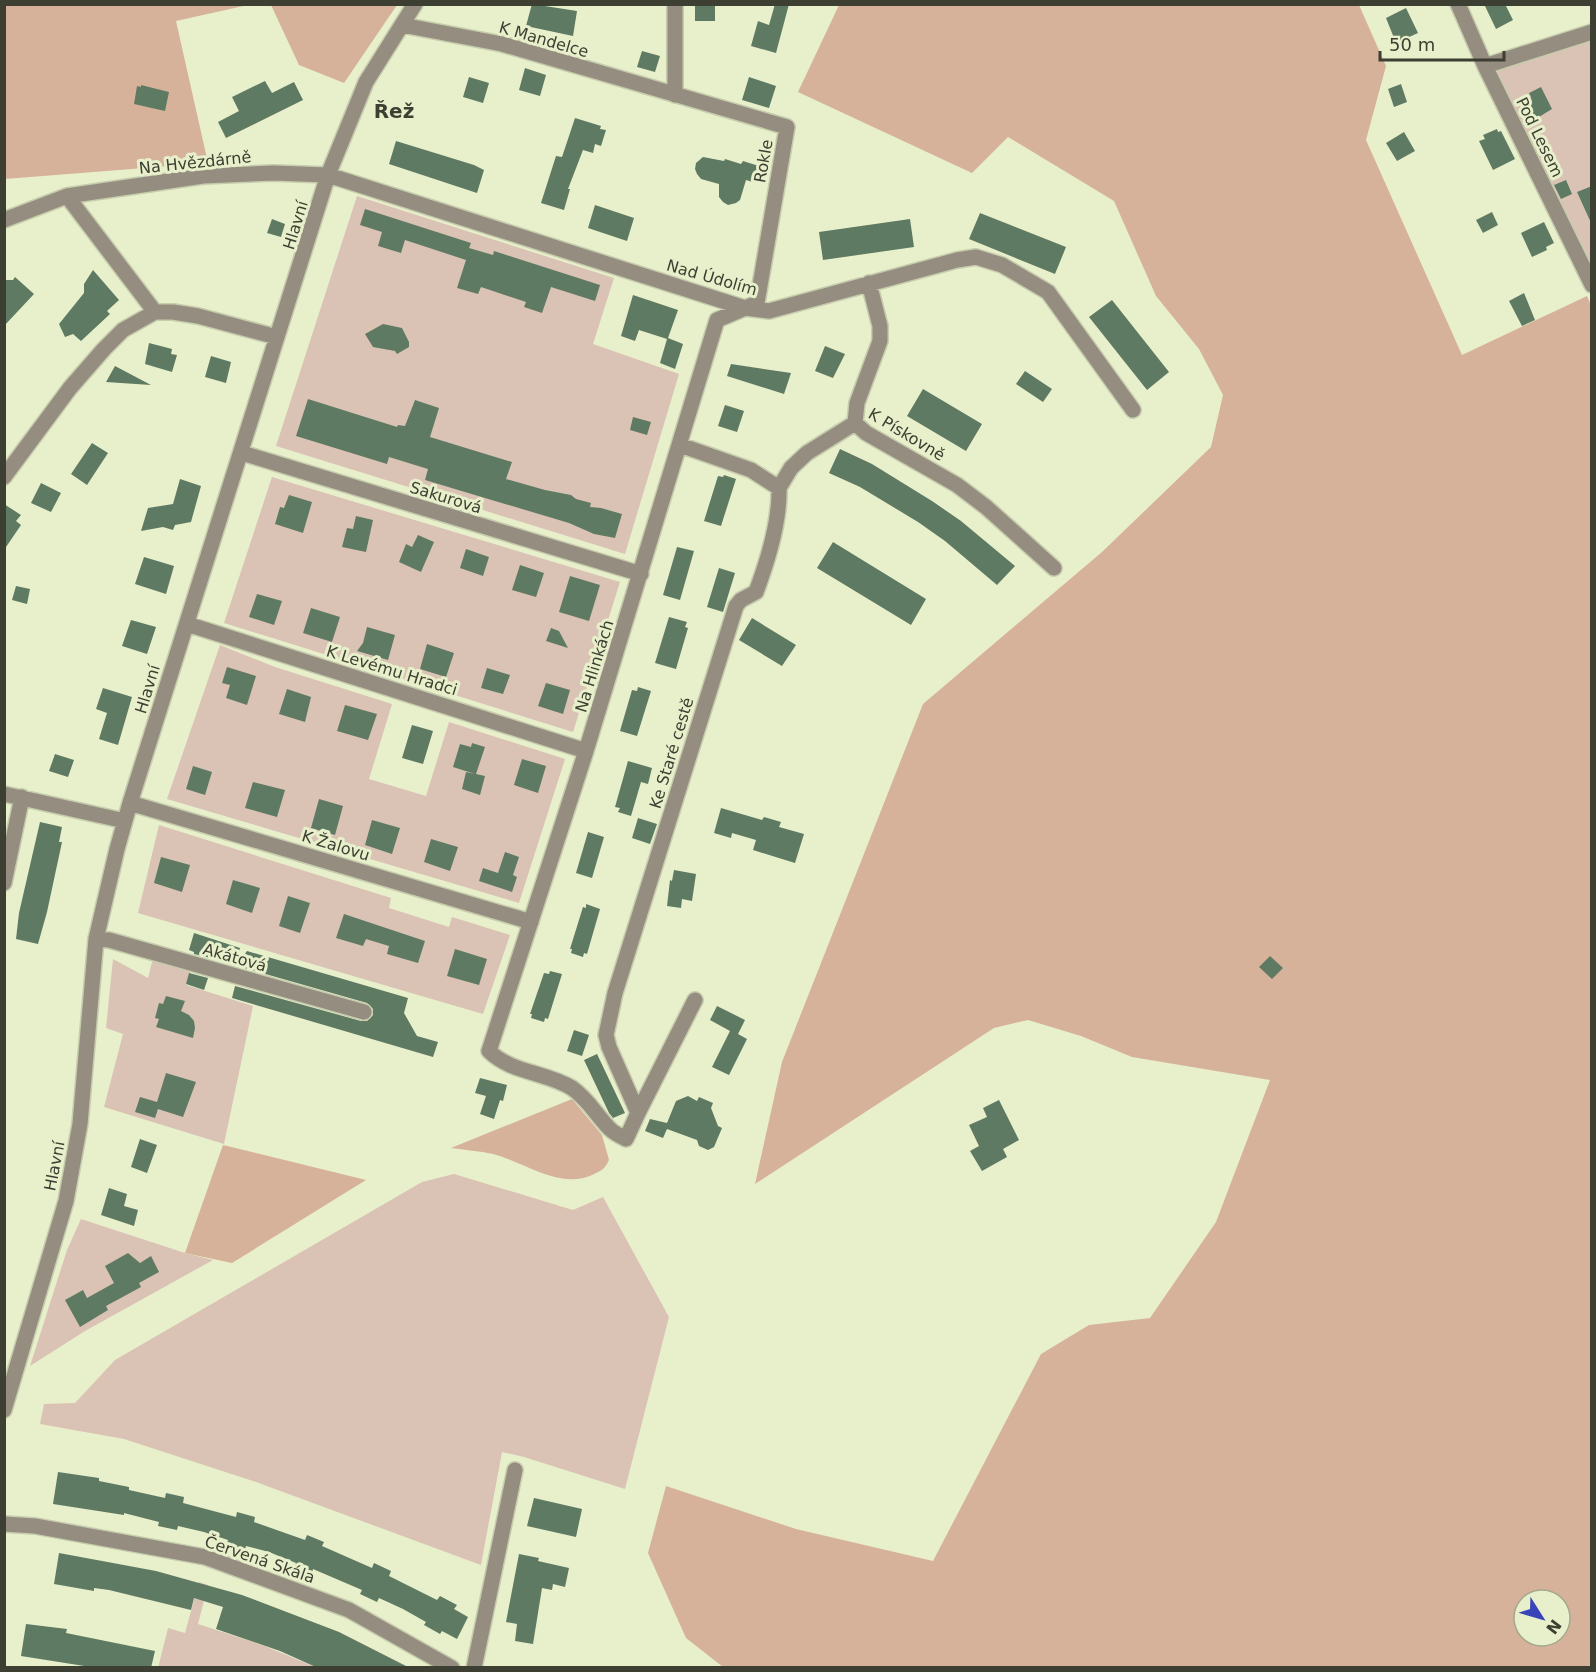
<svg xmlns="http://www.w3.org/2000/svg" width="1596" height="1672" font-family="'DejaVu Sans',sans-serif">
<rect width="100%" height="100%" fill="#e8efcb"/>
<path fill="#dac3b4" d="M 1591,37 L 1591,275 L 1496,73 L 1499,65 Z
M 357,196 L 614,278 L 593,344 L 679,374 L 625,554 L 276,446 Z
M 272,477 L 620,582 L 573,732 L 224,623 Z
M 220,645 L 275,667 L 392,704 L 369,779 L 426,796 L 449,722 L 565,759 L 519,903 L 167,799 Z
M 159,825 L 391,898 L 389,908 L 449,927 L 452,917 L 510,935 L 483,1014 L 138,913 Z
M 153,958 L 191,969 L 186,985 L 253,1006 L 224,1144 L 104,1107 L 123,1034 L 106,1028 L 113,959 L 148,978 Z
M 454,1174 L 573,1210 L 603,1197 L 669,1317 L 625,1489 L 524,1457 L 502,1452 L 481,1565 L 256,1482 L 124,1439 L 40,1424 L 44,1404 L 75,1403 L 115,1360 L 422,1182 Z
M 81,1219 L 185,1253 L 213,1260 L 85,1331 L 30,1366 L 67,1250 Z
M 199,1582 L 208,1585 L 198,1624 L 262,1645 L 318,1668 L 158,1668 L 168,1628 L 185,1633 Z"/>
<path fill="#d7b29b" fill-rule="evenodd" d="M 5,5 L 248,5 L 176,21 L 208,163 L 5,179 Z
M 271,5 L 397,5 L 344,83 L 299,65 Z
M 839,5 L 1359,5 L 1386,66 L 1366,140 L 1462,355 L 1587,296 L 1591,305 L 1591,1667 L 723,1667 L 686,1638 L 648,1553 L 666,1486 L 796,1529 L 933,1561 L 1041,1354 L 1089,1325 L 1150,1318 L 1216,1222 L 1270,1080 L 1132,1057 L 1081,1036 L 1028,1020 L 994,1028 L 755,1184 L 782,1062 L 923,704 L 1102,552 L 1211,447 L 1223,395 L 1199,349 L 1156,296 L 1114,201 L 1008,137 L 972,173 L 798,92 ZM 1524,1600 L 1560,1600 L 1560,1636 L 1524,1636 Z
M 572,1099 L 602,1135 L 609,1160 C 605,1169 601,1171 592,1175 C 560,1190 524,1162 493,1154 C 479,1151 465,1150 451,1148 Z
M 223,1145 L 366,1180 L 232,1263 L 185,1253 Z"/>
<path fill="#5f7a62" d="M 532,4 L 577,11 L 573,36 L 526,26 Z
M 715,4 L 715,21 L 695,21 L 695,5 Z
M 775,4 L 789,4 L 776,53 L 751,46 L 758,21 L 769,25 Z
M 1484,4 L 1505,4 L 1513,20 L 1496,29 Z
M 1406,8 L 1418,33 L 1396,43 L 1386,18 Z
M 642,51 L 660,56 L 655,72 L 637,67 Z
M 525,68 L 546,75 L 540,96 L 519,90 Z
M 469,77 L 489,83 L 483,103 L 463,97 Z
M 749,77 L 776,86 L 769,108 L 742,100 Z
M 265,81 L 272,93 L 294,82 L 303,100 L 226,138 L 218,122 L 239,111 L 232,97 Z
M 1401,84 L 1407,102 L 1394,107 L 1388,89 Z
M 141,85 L 169,92 L 165,111 L 134,104 L 137,86 L 141,87 Z
M 1541,87 L 1552,109 L 1529,123 L 1521,102 L 1531,97 L 1529,93 Z
M 575,118 L 601,126 L 600,129 L 606,130 L 601,146 L 595,144 L 593,153 L 583,150 L 568,189 L 570,189 L 564,210 L 541,203 L 556,156 L 562,157 Z
M 1497,129 L 1498,132 L 1501,131 L 1515,159 L 1493,170 L 1479,141 L 1485,139 L 1483,135 Z
M 1404,132 L 1415,151 L 1397,161 L 1386,143 Z
M 396,141 L 474,165 L 484,170 L 477,193 L 389,164 Z
M 703,157 L 724,161 L 725,159 L 741,164 L 743,161 L 762,167 L 756,183 L 746,180 L 740,200 L 736,203 L 728,205 L 723,202 L 719,197 L 719,184 L 701,179 L 697,174 L 695,169 L 696,163 Z
M 1566,180 L 1572,194 L 1561,199 L 1554,185 Z
M 1592,186 L 1592,225 L 1577,192 Z
M 595,205 L 634,218 L 627,241 L 588,228 Z
M 365,209 L 471,243 L 469,248 L 493,255 L 494,251 L 600,285 L 595,301 L 551,287 L 542,313 L 524,307 L 526,302 L 481,287 L 478,294 L 457,288 L 466,260 L 405,240 L 401,253 L 378,246 L 382,232 L 360,225 Z
M 1492,212 L 1498,225 L 1483,233 L 1476,220 Z
M 980,213 L 1066,247 L 1055,274 L 969,239 Z
M 272,219 L 285,224 L 281,237 L 267,233 Z
M 910,219 L 914,247 L 823,260 L 819,232 Z
M 1544,222 L 1554,243 L 1546,247 L 1547,250 L 1532,257 L 1521,233 Z
M 93,270 L 119,300 L 107,311 L 110,314 L 81,341 L 73,334 L 65,337 L 59,324 L 84,293 L 84,284 Z
M 15,277 L 34,294 L 4,326 L 4,280 L 13,280 Z
M 1524,293 L 1535,320 L 1522,326 L 1509,301 Z
M 633,295 L 678,310 L 668,338 L 683,344 L 675,369 L 660,363 L 667,339 L 639,330 L 635,341 L 621,336 Z
M 1112,300 L 1169,372 L 1147,390 L 1089,317 Z
M 383,324 L 402,328 L 409,342 L 409,347 L 397,354 L 395,351 L 373,347 L 365,334 Z
M 149,343 L 172,349 L 171,354 L 177,355 L 172,372 L 145,364 Z
M 825,346 L 845,354 L 833,378 L 815,371 Z
M 211,356 L 231,362 L 226,383 L 205,377 Z
M 731,364 L 791,373 L 784,394 L 727,376 Z
M 115,366 L 151,385 L 106,382 Z
M 1025,371 L 1052,389 L 1043,402 L 1016,384 Z
M 923,389 L 982,424 L 966,451 L 907,416 Z
M 308,399 L 397,427 L 398,425 L 405,426 L 415,400 L 439,408 L 430,437 L 512,462 L 506,479 L 545,490 L 571,495 L 576,499 L 591,503 L 590,507 L 601,508 L 622,514 L 615,538 L 594,534 L 569,523 L 425,480 L 428,469 L 389,457 L 387,464 L 296,436 Z
M 725,405 L 744,411 L 737,432 L 718,426 Z
M 633,417 L 651,422 L 647,435 L 630,430 Z
M 92,443 L 108,453 L 87,485 L 71,474 Z
M 840,449 L 872,464 L 932,501 L 961,521 L 1015,566 L 997,585 L 945,541 L 918,522 L 860,487 L 829,473 Z
M 724,475 L 736,479 L 721,526 L 704,521 L 718,476 L 723,477 Z
M 180,479 L 201,486 L 191,522 L 175,525 L 173,530 L 163,527 L 141,531 L 148,508 L 173,504 Z
M 41,483 L 61,493 L 51,512 L 31,503 Z
M 289,495 L 312,502 L 303,533 L 275,524 L 280,507 L 284,508 Z
M 4,504 L 21,515 L 16,521 L 21,525 L 4,550 Z
M 356,516 L 373,520 L 366,552 L 342,547 L 347,528 L 353,529 Z
M 418,535 L 434,542 L 421,572 L 399,562 L 406,544 L 412,547 Z
M 833,542 L 926,599 L 911,625 L 817,568 Z
M 677,547 L 694,551 L 680,600 L 663,595 Z
M 466,549 L 489,557 L 483,576 L 460,568 Z
M 144,557 L 174,566 L 166,594 L 135,584 Z
M 520,565 L 544,573 L 536,597 L 512,590 Z
M 719,568 L 735,573 L 723,612 L 707,607 Z
M 570,576 L 600,585 L 589,621 L 559,612 Z
M 16,586 L 30,589 L 27,604 L 12,600 Z
M 257,594 L 282,601 L 274,625 L 249,617 Z
M 311,608 L 340,617 L 332,642 L 303,633 Z
M 669,617 L 687,622 L 685,627 L 688,628 L 676,669 L 655,663 Z
M 752,618 L 796,645 L 782,666 L 739,640 Z
M 131,620 L 156,627 L 147,654 L 122,646 Z
M 367,627 L 395,635 L 388,660 L 357,651 L 363,643 Z
M 551,628 L 559,631 L 568,648 L 546,641 Z
M 427,644 L 454,653 L 446,677 L 420,669 Z
M 227,667 L 256,676 L 247,705 L 226,698 L 230,685 L 222,683 Z
M 487,668 L 510,675 L 503,694 L 481,688 Z
M 546,683 L 570,690 L 563,714 L 538,706 Z
M 638,687 L 651,691 L 637,736 L 620,731 L 632,690 L 637,691 Z
M 103,688 L 132,697 L 118,745 L 99,739 L 107,713 L 96,709 Z
M 287,689 L 311,697 L 305,722 L 279,714 Z
M 345,705 L 377,714 L 368,740 L 337,731 Z
M 412,725 L 433,731 L 423,764 L 402,758 Z
M 472,743 L 485,747 L 476,774 L 485,776 L 480,795 L 462,789 L 466,772 L 475,774 L 453,767 L 460,744 L 471,747 Z
M 55,754 L 74,760 L 68,777 L 49,771 Z
M 522,759 L 546,766 L 538,793 L 514,785 Z
M 628,761 L 652,768 L 648,784 L 641,782 L 631,816 L 618,812 L 620,808 L 615,807 Z
M 193,766 L 212,772 L 205,795 L 186,789 Z
M 253,782 L 285,790 L 277,817 L 245,808 Z
M 319,799 L 343,806 L 335,835 L 311,828 Z
M 721,808 L 762,820 L 764,817 L 781,822 L 779,827 L 804,834 L 795,863 L 753,850 L 756,840 L 732,833 L 731,838 L 714,833 Z
M 638,818 L 657,824 L 650,844 L 632,838 Z
M 372,820 L 400,828 L 392,854 L 365,845 Z
M 40,822 L 62,827 L 59,842 L 62,842 L 47,912 L 38,944 L 16,939 L 19,913 Z
M 588,832 L 604,837 L 592,878 L 576,873 Z
M 431,839 L 458,847 L 450,871 L 424,862 Z
M 505,852 L 519,857 L 513,875 L 517,877 L 512,892 L 479,881 L 483,868 L 498,873 Z
M 161,857 L 190,865 L 182,892 L 154,883 Z
M 674,870 L 696,874 L 692,901 L 682,899 L 681,908 L 667,906 L 670,880 L 672,881 Z
M 233,880 L 260,888 L 252,913 L 226,904 Z
M 288,896 L 310,903 L 300,933 L 279,926 Z
M 586,904 L 600,909 L 587,954 L 584,953 L 583,957 L 571,953 L 572,949 L 570,949 L 583,907 L 586,908 Z
M 344,914 L 425,941 L 418,963 L 387,954 L 389,946 L 366,939 L 363,946 L 336,938 Z
M 194,933 L 240,948 L 235,964 L 194,954 L 194,952 L 189,950 Z
M 455,949 L 487,959 L 479,985 L 447,976 Z
M 247,951 L 408,998 L 404,1013 L 417,1036 L 438,1042 L 433,1057 L 232,998 L 235,986 L 361,1021 L 367,1021 L 373,1015 L 373,1009 L 367,1003 L 241,967 L 237,964 Z
M 1270,956 L 1283,968 L 1272,979 L 1259,967 Z
M 550,971 L 562,974 L 548,1019 L 545,1018 L 544,1022 L 531,1018 L 532,1014 L 530,1014 L 544,973 L 549,974 Z
M 189,973 L 208,978 L 204,990 L 186,984 Z
M 166,996 L 185,1001 L 181,1011 L 189,1015 L 194,1021 L 195,1028 L 193,1038 L 156,1027 L 159,1019 L 155,1018 L 159,1003 L 163,1004 Z
M 717,1006 L 745,1020 L 738,1034 L 747,1039 L 729,1075 L 712,1067 L 730,1031 L 710,1020 Z
M 574,1030 L 589,1035 L 582,1056 L 567,1051 Z
M 597,1054 L 625,1113 L 613,1118 L 609,1113 L 584,1060 Z
M 166,1073 L 196,1082 L 183,1117 L 158,1109 L 155,1118 L 135,1112 L 140,1097 L 157,1102 Z
M 480,1078 L 507,1085 L 503,1101 L 500,1100 L 494,1119 L 480,1114 L 486,1096 L 475,1093 Z
M 688,1096 L 697,1101 L 699,1097 L 713,1103 L 711,1108 L 718,1126 L 722,1128 L 714,1147 L 708,1150 L 699,1146 L 697,1140 L 667,1129 L 663,1138 L 645,1131 L 650,1119 L 667,1123 L 676,1101 Z
M 999,1100 L 1019,1140 L 1003,1149 L 1007,1157 L 982,1171 L 970,1151 L 979,1146 L 969,1125 L 987,1117 L 983,1108 Z
M 140,1139 L 157,1145 L 147,1173 L 131,1167 Z
M 109,1188 L 127,1194 L 124,1206 L 138,1210 L 134,1226 L 101,1215 Z
M 128,1253 L 140,1263 L 151,1256 L 159,1272 L 139,1283 L 141,1287 L 106,1306 L 108,1310 L 80,1327 L 65,1300 L 83,1290 L 87,1298 L 114,1283 L 105,1266 Z
M 58,1472 L 99,1478 L 99,1481 L 129,1487 L 129,1490 L 165,1498 L 166,1493 L 184,1497 L 183,1503 L 236,1517 L 237,1512 L 255,1517 L 254,1522 L 305,1540 L 307,1535 L 324,1542 L 322,1546 L 372,1568 L 374,1563 L 391,1571 L 389,1576 L 437,1600 L 440,1596 L 457,1605 L 454,1609 L 468,1617 L 457,1639 L 442,1631 L 440,1634 L 424,1625 L 426,1622 L 403,1609 L 379,1598 L 377,1602 L 360,1594 L 362,1590 L 313,1569 L 312,1573 L 294,1567 L 296,1563 L 269,1552 L 246,1546 L 245,1550 L 227,1544 L 228,1540 L 204,1532 L 178,1526 L 177,1530 L 158,1526 L 159,1522 L 124,1513 L 124,1515 L 53,1504 Z
M 534,1498 L 582,1509 L 576,1537 L 527,1526 Z
M 59,1553 L 156,1571 L 242,1595 L 339,1632 L 410,1668 L 318,1668 L 280,1651 L 216,1629 L 223,1607 L 194,1598 L 191,1610 L 109,1590 L 94,1588 L 94,1591 L 54,1584 Z
M 519,1554 L 539,1558 L 538,1561 L 569,1568 L 565,1587 L 553,1584 L 552,1590 L 542,1588 L 533,1644 L 515,1641 L 517,1624 L 506,1622 Z
M 26,1624 L 67,1629 L 66,1633 L 155,1651 L 151,1668 L 97,1668 L 21,1656 Z"/>
<g fill="none" stroke-linecap="round" stroke-linejoin="round">
<g stroke="#c6ccac" stroke-width="18">
<path id="minor" d="M 675,4 L 675,95
M 1458,4 L 1485,66 L 1592,285
M 402,25 L 502,44 L 787,127 L 757,303 L 717,320 L 586,751 L 489,1051 C 511,1073 546,1072 572,1088 C 588,1099 597,1116 610,1129 C 614,1133 620,1136 626,1139 L 638,1113 L 609,1047 L 606,1035 L 615,993 L 736,606 L 741,600 L 756,592 C 768,560 780,522 779,488 L 751,470 L 680,445
M 1485,66 L 1592,32
M 67,196 L 155,312
M 4,220 L 67,196 L 203,176 L 274,173 L 328,175 L 745,308 L 769,311 L 957,260 L 976,257 L 1002,265 L 1048,292 L 1133,410
M 869,283 L 880,326 L 880,341 L 857,403 L 855,423 L 866,433 L 957,485 L 986,507 L 1054,568
M 242,453 L 641,574
M 4,477 L 70,388 L 104,349 L 123,330 L 155,312 L 173,312 L 198,316 L 277,337
M 779,488 L 791,468 L 807,453 L 855,423
M 187,624 L 586,751
M 4,794 L 125,821
M 130,803 L 531,922
M 4,883 L 22,797
M 96,939 L 109,940 L 364,1012
M 638,1113 L 695,1000
M 4,1410 L 66,1201 L 80,1124 L 96,939 L 117,849 L 130,803 L 328,175 L 366,82 L 415,4
M 4,1524 L 35,1526 L 205,1557 L 349,1610 L 452,1668
M 474,1668 L 515,1470"/>
</g>
<use href="#minor" stroke="#948d80" stroke-width="15"/>
</g>
<g text-anchor="middle" stroke-width="6" stroke-linejoin="round" paint-order="stroke">
<g font-size="16" fill="#3c3f31" stroke="#e8efcb">
<text transform="translate(544 39) rotate(16)" y="6">K Mandelce</text>
<text transform="translate(1540 137) rotate(64)" y="6">Pod Lesem</text>
<text transform="translate(763 161) rotate(-80)" y="6">Rokle</text>
<text transform="translate(195 162) rotate(-6)" y="6">Na Hvězdárně</text>
<text transform="translate(295 225) rotate(-73)" y="6">Hlavní</text>
<text transform="translate(712 277) rotate(16)" y="6">Nad Údolím</text>
<text transform="translate(907 434) rotate(31)" y="6">K Pískovně</text>
<text transform="translate(446 497) rotate(17)" y="6">Sakurová</text>
<text transform="translate(594 666) rotate(-73)" y="6">Na Hlinkách</text>
<text transform="translate(392 670) rotate(17)" y="6">K Levému Hradci</text>
<text transform="translate(147 689) rotate(-73)" y="6">Hlavní</text>
<text transform="translate(671 753) rotate(-73)" y="6">Ke Staré cestě</text>
<text transform="translate(336 845) rotate(17)" y="6">K Žalovu</text>
<text transform="translate(235 957) rotate(16)" y="6">Akátová</text>
<text transform="translate(54 1166) rotate(-79)" y="6">Hlavní</text>
<text transform="translate(260 1559) rotate(19)" y="6">Červená Skála</text>
</g>
<g font-size="20" font-weight="bold" fill="#3c3f31" stroke="#e8efcb">
<text x="394" y="118">Řež</text>
</g>
</g>
<rect width="1596" height="1672" fill="none" stroke="#3c3f31" stroke-width="12"/>
<g transform="translate(1542 1618) rotate(127)"><circle r="28" fill="#e8efcb" stroke="#a3a98d" stroke-width="1.5"/>
<path d="M0-4.5L10 22L0 15L-10 22Z" fill="#3845b8"/>
<text y="-9" font-size="16" font-weight="bold" text-anchor="middle" fill="#3c3f31">N</text>
</g>
<path d="M1380 51v9h124v-9" fill="none" stroke="#3c3f31" stroke-width="3"/>
<text x="1389" y="51" font-size="18" fill="#3c3f31" stroke="#e8efcb" stroke-width="4.5" paint-order="stroke">50 m</text>
</svg>
